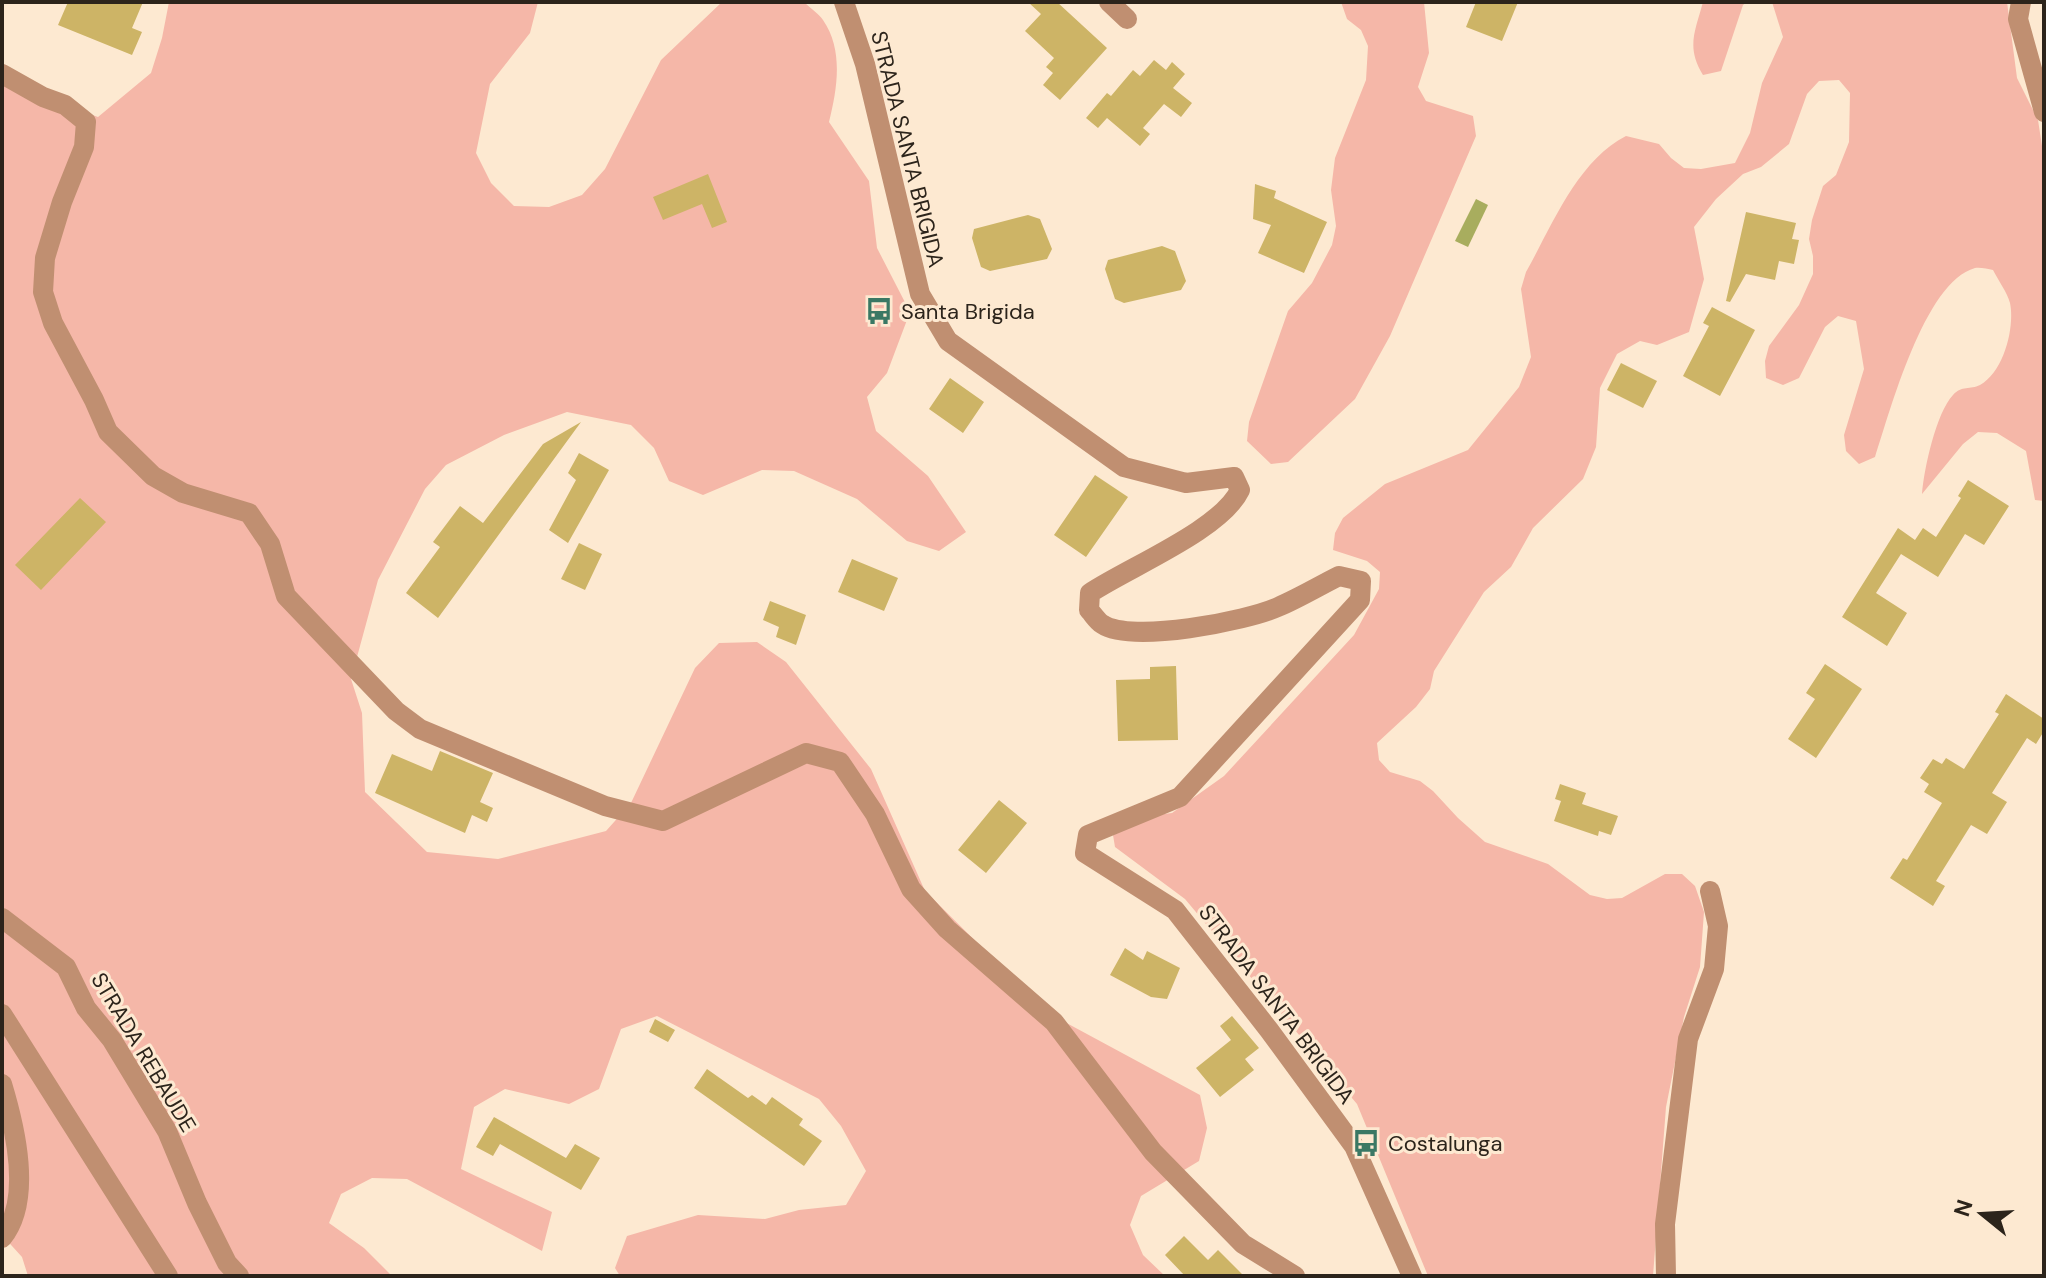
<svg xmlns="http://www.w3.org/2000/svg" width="2046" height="1278" font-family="'DM Sans',sans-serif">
<rect width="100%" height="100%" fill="#fde9d1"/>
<path fill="#f5b7a8" d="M 169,2 L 538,2 L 530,33 L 490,84 L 476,153 L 491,183 L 514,206 L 549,207 L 582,195 L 605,169 L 661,60 L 722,2 L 804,2 C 810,8 819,14 823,20 C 844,50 837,90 829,122 L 869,181 L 877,248 L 910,312 L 887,373 L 867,397 L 876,431 L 928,476 L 966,532 L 939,551 L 907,541 L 857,499 L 794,471 L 762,470 L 703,495 L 669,481 L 654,448 L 631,425 L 567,412 L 504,435 L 446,465 L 425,489 L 378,580 L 351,679 L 362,713 L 365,792 L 427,852 L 498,859 L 606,831 L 631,803 L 695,668 L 719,643 L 757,642 L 786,662 L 871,769 L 925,891 L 1048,1013 L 1200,1095 L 1207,1128 L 1199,1161 L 1141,1196 L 1130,1225 L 1143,1255 L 1165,1276 L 620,1276 L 615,1268 L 627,1236 L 698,1215 L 765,1219 L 799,1210 L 846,1205 L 866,1171 L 841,1126 L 819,1099 L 657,1016 L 621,1029 L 599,1089 L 569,1104 L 505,1089 L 474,1107 L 461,1169 L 552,1212 L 542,1251 L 407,1179 L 372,1178 L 341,1194 L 329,1223 L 364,1248 L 392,1276 L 28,1276 L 22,1257 L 2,1235 L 2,74 L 34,94 L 98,117 L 151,73 L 162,38 Z
M 1341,2 L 1424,2 L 1429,53 L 1418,87 L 1426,101 L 1473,116 L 1476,136 L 1390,336 L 1355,399 L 1288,462 L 1271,464 L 1247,441 L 1249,422 L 1288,311 L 1312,283 L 1332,245 L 1336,226 L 1331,190 L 1335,158 L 1366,80 L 1368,46 L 1361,30 L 1347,19 Z
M 1703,2 L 1747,2 L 1743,5 L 1721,71 L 1703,75 C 1686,47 1695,32 1703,2 Z
M 1772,2 L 2007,2 L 2017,78 L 2038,120 L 2044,159 L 2044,501 L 2035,500 L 2026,451 L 1997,433 L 1978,432 L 1963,444 L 1922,494 C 1924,469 1936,413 1953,395 C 1962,385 1970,390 1980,385 C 2004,372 2015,327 2010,303 C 2007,292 1998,280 1993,270 C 1988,269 1980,267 1975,268 C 1924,282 1890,412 1875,457 L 1859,464 L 1846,451 L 1844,435 L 1864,369 L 1856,321 L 1838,316 L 1825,327 L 1799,378 L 1783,385 L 1766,378 L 1765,361 L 1769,346 L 1799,305 L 1813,274 L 1813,256 L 1809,239 L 1812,220 L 1823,186 L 1836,175 L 1849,142 L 1850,93 L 1839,80 L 1819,81 L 1807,94 L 1789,144 L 1761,167 L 1743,174 L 1716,199 L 1694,227 L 1704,279 L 1689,332 L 1657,345 L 1640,341 L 1617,354 L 1600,388 L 1596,447 L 1583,479 L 1533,528 L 1511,567 L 1484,592 L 1434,671 L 1430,689 L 1416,707 L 1377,743 L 1379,760 L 1390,772 L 1420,781 L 1433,791 L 1458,818 L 1485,842 L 1548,864 L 1590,895 L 1607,899 L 1622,898 L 1665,874 L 1682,874 L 1695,886 L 1704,912 L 1700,967 L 1684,1017 L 1666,1107 L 1653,1276 L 1428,1276 L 1357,1104 L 1185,899 L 1115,847 L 1113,835 L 1156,815 L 1172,813 L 1224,776 L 1354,635 L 1379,589 L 1380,572 L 1367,561 L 1333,550 L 1335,533 L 1343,518 L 1385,484 L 1468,450 L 1519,387 L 1531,357 L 1521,289 L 1526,272 C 1552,226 1577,161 1626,136 L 1659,144 L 1671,158 L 1684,168 L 1701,169 L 1735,163 L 1750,133 L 1762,83 L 1783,37 Z"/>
<path fill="#a8ad5e" d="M 1476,199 L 1488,205 L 1468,247 L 1455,241 Z"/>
<path fill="#cdb466" d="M 68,2 L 143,2 L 132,28 L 142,32 L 132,55 L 58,25 Z
M 1028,2 L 1057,2 L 1107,48 L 1060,100 L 1043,85 L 1053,73 L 1046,67 L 1054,58 L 1025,31 L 1041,14 Z
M 1476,2 L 1518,2 L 1502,41 L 1466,27 Z
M 1154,60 L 1166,70 L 1172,62 L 1185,74 L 1173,88 L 1192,103 L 1181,117 L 1164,104 L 1143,128 L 1150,134 L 1140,146 L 1107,118 L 1098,128 L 1086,118 L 1107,93 L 1111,96 L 1133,70 L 1140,76 Z
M 708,174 L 727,222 L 712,228 L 702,204 L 663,220 L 653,197 Z
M 1255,184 L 1276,191 L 1274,198 L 1327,222 L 1304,273 L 1258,253 L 1271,225 L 1253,219 Z
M 1746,212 L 1796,223 L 1792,239 L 1799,240 L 1794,264 L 1779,261 L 1775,280 L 1746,274 L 1730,302 L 1726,301 Z
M 1028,215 L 1040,219 L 1052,249 L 1047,259 L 990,271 L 981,267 L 972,238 L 974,229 Z
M 1162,246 L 1175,251 L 1186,281 L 1181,290 L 1124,303 L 1115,299 L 1105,269 L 1108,260 Z
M 1712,307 L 1755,330 L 1720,396 L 1683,376 L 1709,326 L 1703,323 Z
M 1621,363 L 1657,381 L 1643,408 L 1607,390 Z
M 950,378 L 984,402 L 963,433 L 929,409 Z
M 581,422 L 438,618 L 406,593 L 440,547 L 433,542 L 460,506 L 483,523 L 543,444 Z
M 579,453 L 609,470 L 568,543 L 549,530 L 576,480 L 568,473 Z
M 1095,475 L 1128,497 L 1086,557 L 1054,535 Z
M 1968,480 L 2009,506 L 1984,545 L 1965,534 L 1938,577 L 1901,554 L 1876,593 L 1907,613 L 1887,646 L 1842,617 L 1898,528 L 1915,540 L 1923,528 L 1936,537 L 1961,498 L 1958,496 Z
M 80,498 L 106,522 L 41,590 L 15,565 Z
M 579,543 L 602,554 L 585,590 L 561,579 Z
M 852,559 L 898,578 L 884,611 L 838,592 Z
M 770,601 L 806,615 L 796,645 L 776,637 L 779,627 L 763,620 Z
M 1825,664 L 1862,689 L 1816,758 L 1788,739 L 1815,699 L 1806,693 Z
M 1176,666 L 1178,740 L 1118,741 L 1116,680 L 1150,679 L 1150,667 Z
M 2006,694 L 2044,719 L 2044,731 L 2036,744 L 2027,738 L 1992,793 L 2007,802 L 1987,834 L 1971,825 L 1936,881 L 1945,886 L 1933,906 L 1890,878 L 1903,858 L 1907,860 L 1942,803 L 1924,792 L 1929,784 L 1920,778 L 1933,759 L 1942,764 L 1946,758 L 1964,769 L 1999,714 L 1995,712 Z
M 440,751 L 493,773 L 480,802 L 493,808 L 487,822 L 472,815 L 465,833 L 375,793 L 392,754 L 432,771 Z
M 1560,784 L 1586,793 L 1582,804 L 1618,816 L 1611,835 L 1599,831 L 1598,836 L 1554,821 L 1561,801 L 1555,799 Z
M 999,800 L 1027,823 L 986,873 L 958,850 Z
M 1125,948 L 1143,960 L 1147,951 L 1180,968 L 1167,999 L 1151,997 L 1110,975 Z
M 1232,1016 L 1259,1048 L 1245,1059 L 1254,1070 L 1220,1097 L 1196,1068 L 1231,1040 L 1220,1026 Z
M 655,1019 L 675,1030 L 668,1042 L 649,1032 Z
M 707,1069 L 748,1098 L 752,1095 L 766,1105 L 772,1097 L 803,1119 L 799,1125 L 822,1141 L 804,1166 L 694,1088 Z
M 494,1117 L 566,1158 L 575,1144 L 600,1158 L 581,1190 L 500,1144 L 493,1156 L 476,1147 Z
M 1184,1236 L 1208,1260 L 1218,1250 L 1244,1276 L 1185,1276 L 1165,1255 Z"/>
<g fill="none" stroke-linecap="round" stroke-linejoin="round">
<path stroke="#c08f71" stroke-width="20" d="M 844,2 L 865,64 L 920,294 L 948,341 L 1124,467 L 1186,483 L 1234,477 L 1240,490 C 1221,530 1129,567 1090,593 L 1089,610 C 1093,614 1097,621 1102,624 C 1131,644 1247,621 1278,607 C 1299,598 1319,586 1339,576 L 1361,581 L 1360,600 L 1180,797 L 1088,835 L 1085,853 L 1175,910 L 1269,1030 L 1354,1146 L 1412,1276
M 1109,2 L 1127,19
M 2021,2 L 2018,19 L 2044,112
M 2,74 L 43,97 L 65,105 L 86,122 L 84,147 L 62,202 L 45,258 L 43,292 L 53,323 L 94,400 L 108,432 L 153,476 L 183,493 L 249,513 L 270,544 L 286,596 L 396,711 L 420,729 L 605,806 L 663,821 L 806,753 L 840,762 L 875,814 L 911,889 L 947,929 L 1054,1022 L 1153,1152 L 1243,1244 L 1295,1276
M 2,918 L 66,967 L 86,1008 L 112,1040 L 167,1131 L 197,1203 L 227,1263 L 239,1276
M 2,1014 L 168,1276
M 2,1084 C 15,1127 33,1200 2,1238
M 1666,1276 L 1665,1224 L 1688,1039 L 1714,969 L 1718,926 L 1710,891"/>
</g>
<defs>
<g id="bus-bare" transform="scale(2.16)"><path d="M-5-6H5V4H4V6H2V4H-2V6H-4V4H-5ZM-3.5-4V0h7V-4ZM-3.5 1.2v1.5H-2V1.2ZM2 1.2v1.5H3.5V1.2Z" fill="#3a7864" stroke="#fde9d1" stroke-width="2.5" paint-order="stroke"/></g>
</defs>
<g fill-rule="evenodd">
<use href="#bus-bare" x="879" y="311"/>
<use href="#bus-bare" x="1366" y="1143"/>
</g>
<g text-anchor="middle" stroke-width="6" stroke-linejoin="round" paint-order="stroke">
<g font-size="22" fill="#2c241b" stroke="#fde9d1">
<text transform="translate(908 149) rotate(76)" y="8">STRADA SANTA BRIGIDA</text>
<text transform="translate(1277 1004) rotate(53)" y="8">STRADA SANTA BRIGIDA</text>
<text transform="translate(144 1052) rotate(59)" y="8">STRADA REBAUDE</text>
</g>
<g font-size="22" fill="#2c241b" stroke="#fde9d1" text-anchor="start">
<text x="901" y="319">Santa Brigida</text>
<text x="1388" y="1151">Costalunga</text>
</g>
</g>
<rect width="2046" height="1278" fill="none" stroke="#2c241b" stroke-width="8"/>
<g transform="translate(1982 1214) rotate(288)" stroke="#fde9d1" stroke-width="6" paint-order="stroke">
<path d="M0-6L14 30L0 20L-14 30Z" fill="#2c241b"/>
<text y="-12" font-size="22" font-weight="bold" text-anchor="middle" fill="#2c241b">N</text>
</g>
</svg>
